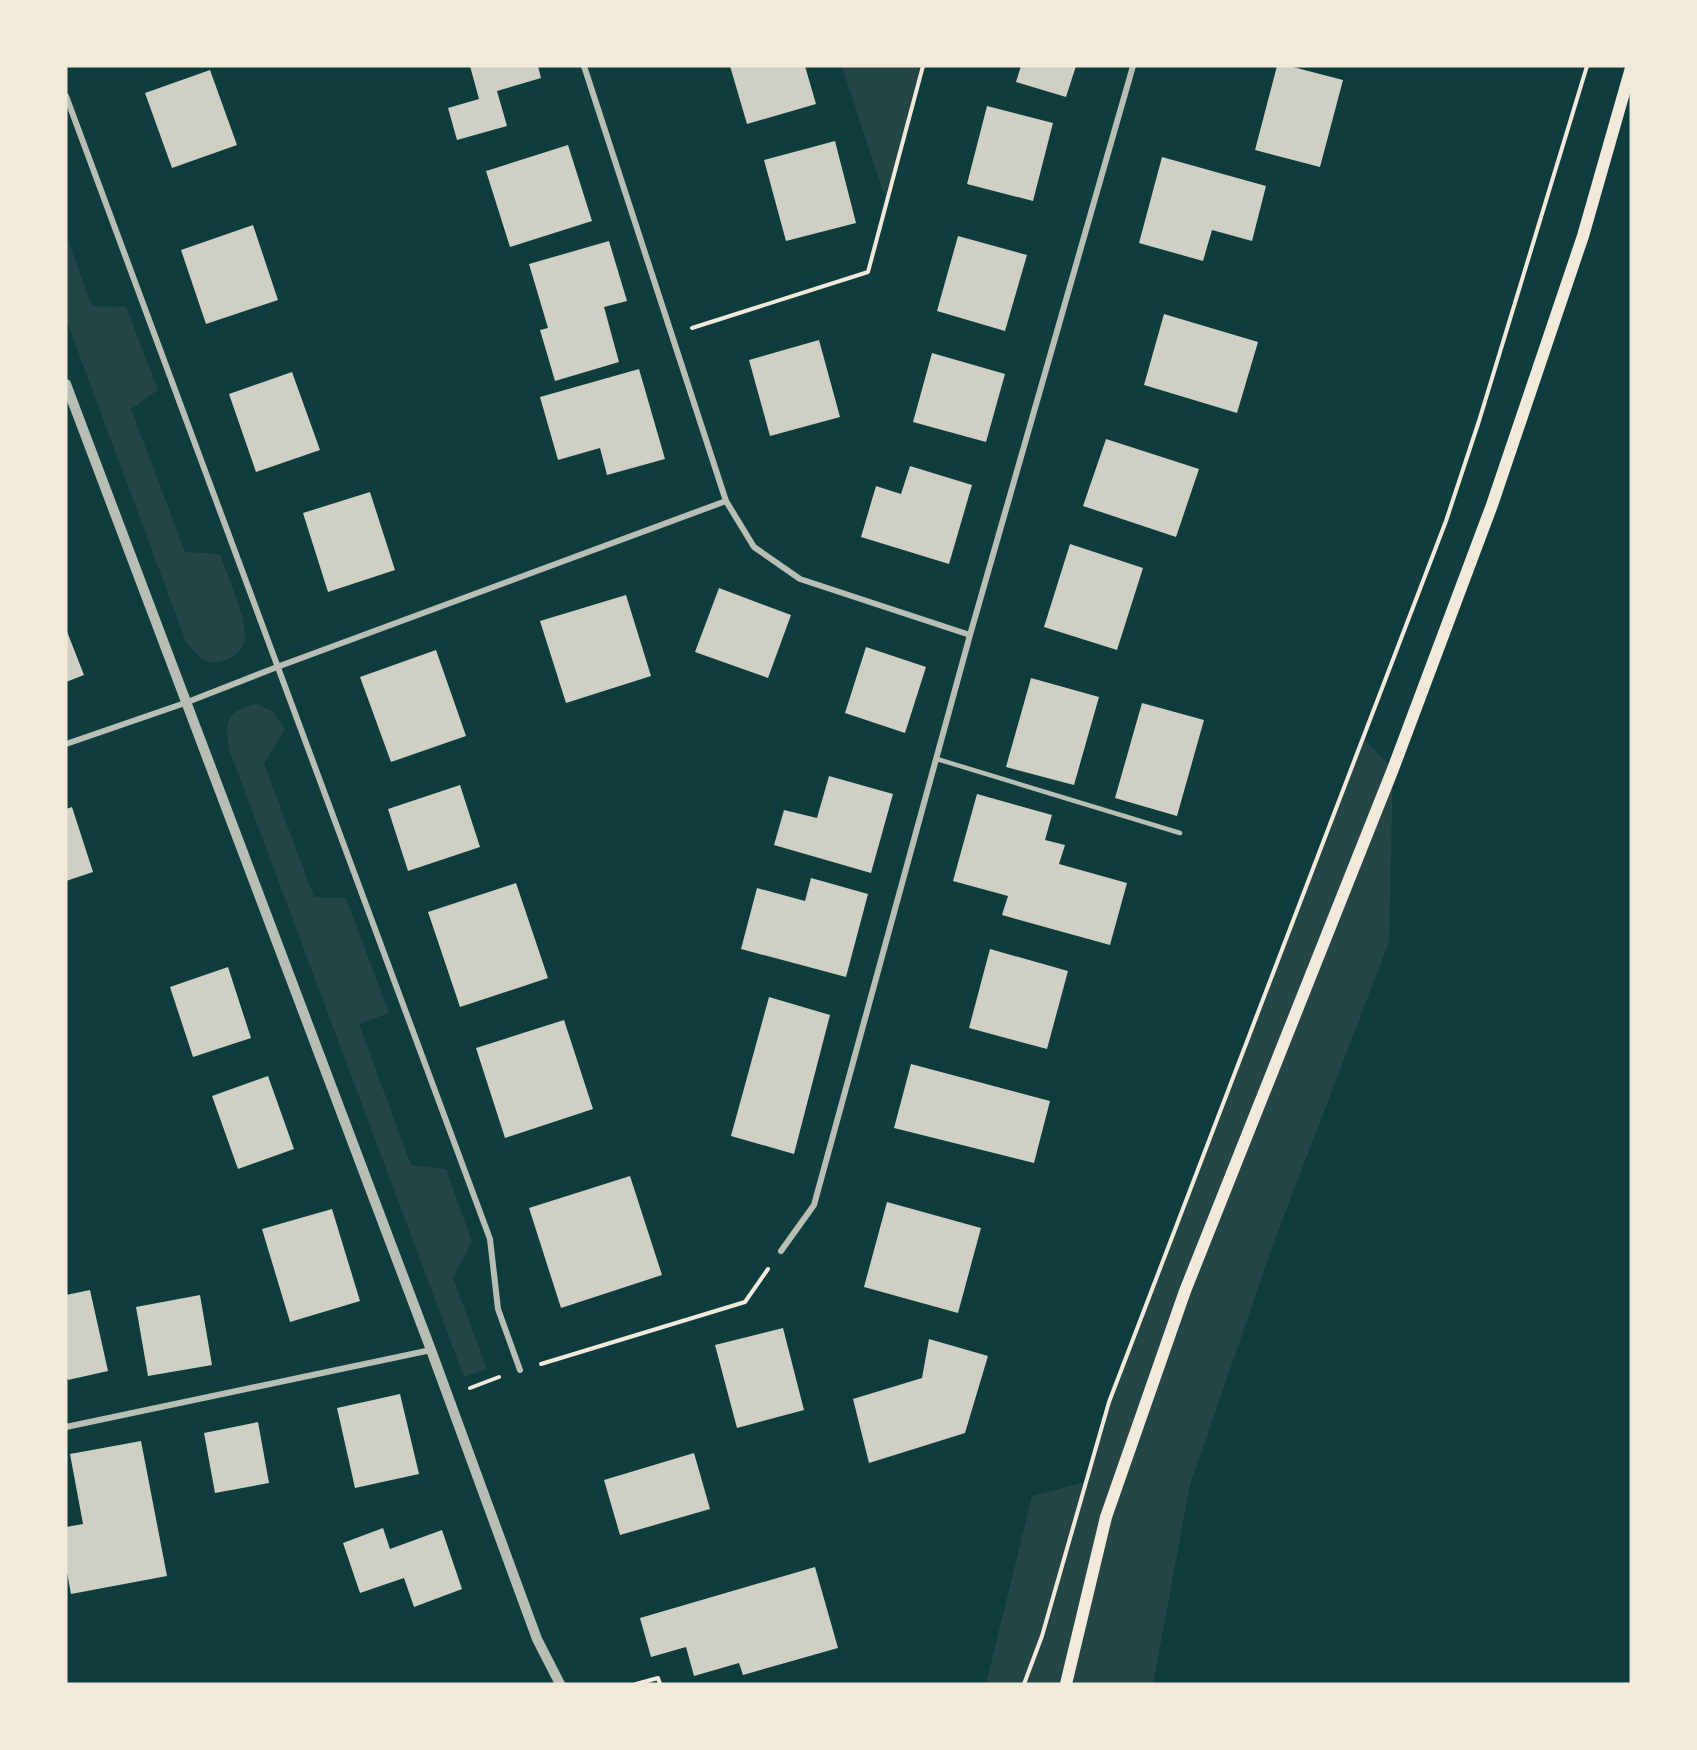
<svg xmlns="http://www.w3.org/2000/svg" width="1697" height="1750" font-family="Rubik,sans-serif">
<rect width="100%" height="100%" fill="#0f3d3e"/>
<path fill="#244646" d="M 842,66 L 923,66 L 889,195 L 883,192 Z
M 66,235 L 92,306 L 126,307 L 158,390 L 131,409 L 185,552 L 220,554 C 226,572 251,628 244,643 C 241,652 232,658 223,661 C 205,667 197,655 186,642 L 66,319 Z
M 258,704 L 273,712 L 285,729 L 264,764 L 314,897 L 346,898 L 389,1013 L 359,1024 L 411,1165 L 446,1169 L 472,1242 L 453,1278 L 487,1369 L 464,1377 L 229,749 C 224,720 228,709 258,704 Z
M 1363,738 L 1393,769 L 1389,942 L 1275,1239 L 1190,1485 L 1153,1684 L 986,1684 L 1032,1496 L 1086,1482 L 1109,1402 Z"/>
<path fill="#cfcfc3" d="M 470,66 L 538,66 L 541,78 L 497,91 L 507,126 L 457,140 L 448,108 L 479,99 Z
M 730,66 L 805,66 L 816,104 L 747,124 Z
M 1021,66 L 1076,66 L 1066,97 L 1016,82 Z
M 1277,66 L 1289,66 L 1343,80 L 1320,167 L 1255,150 Z
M 210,70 L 237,145 L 172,168 L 145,93 Z
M 987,106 L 1053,123 L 1033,201 L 967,184 Z
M 835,141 L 856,223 L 786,241 L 764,160 Z
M 568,145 L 592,221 L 510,247 L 486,171 Z
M 1162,157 L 1266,186 L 1252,241 L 1212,230 L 1203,261 L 1139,243 Z
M 253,225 L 278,300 L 206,324 L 181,250 Z
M 958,236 L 1027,255 L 1005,331 L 937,311 Z
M 609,241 L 627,301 L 604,307 L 619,362 L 555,381 L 540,330 L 548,328 L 529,264 Z
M 1164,314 L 1258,342 L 1237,413 L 1144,385 Z
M 819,340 L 840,417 L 770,436 L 749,360 Z
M 932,353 L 1005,374 L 986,442 L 913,422 Z
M 639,369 L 665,459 L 607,475 L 600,448 L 558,460 L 540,397 Z
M 292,372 L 320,450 L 256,472 L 229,394 Z
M 1106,439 L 1199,469 L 1176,537 L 1083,506 Z
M 910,466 L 972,485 L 949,564 L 861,537 L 876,486 L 901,494 Z
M 370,492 L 395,570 L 328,592 L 303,513 Z
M 1070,544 L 1143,568 L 1117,650 L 1044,627 Z
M 719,588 L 791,615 L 768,678 L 695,652 Z
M 626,595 L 651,676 L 566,703 L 540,621 Z
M 66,629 L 84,675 L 66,682 Z
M 866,647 L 926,667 L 905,733 L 845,713 Z
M 436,650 L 466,736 L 391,762 L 360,677 Z
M 1031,678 L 1099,697 L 1074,785 L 1006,767 Z
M 1142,703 L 1204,720 L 1177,816 L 1115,798 Z
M 829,776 L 893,794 L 871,873 L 774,845 L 784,810 L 817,818 Z
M 460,785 L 480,847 L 408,871 L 388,809 Z
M 977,794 L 1052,815 L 1045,840 L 1065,845 L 1059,864 L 1127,883 L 1110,945 L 1002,915 L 1008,896 L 953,881 Z
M 72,807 L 93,872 L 66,881 L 66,809 Z
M 811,878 L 868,894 L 846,977 L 741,949 L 757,888 L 805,901 Z
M 516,883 L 548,978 L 460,1007 L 428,912 Z
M 990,949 L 1068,971 L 1047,1049 L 969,1028 Z
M 228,967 L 251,1038 L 193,1057 L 170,987 Z
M 769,997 L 830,1015 L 794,1154 L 731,1136 Z
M 564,1020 L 593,1109 L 505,1138 L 476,1048 Z
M 911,1064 L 1050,1101 L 1034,1163 L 894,1128 Z
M 268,1076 L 294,1149 L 238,1169 L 212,1096 Z
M 630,1176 L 662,1275 L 561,1308 L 529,1208 Z
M 887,1202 L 981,1228 L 958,1313 L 864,1287 Z
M 332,1209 L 360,1301 L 290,1322 L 262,1229 Z
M 90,1290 L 108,1371 L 68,1380 L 66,1374 L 66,1295 Z
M 200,1295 L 212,1365 L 148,1376 L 136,1307 Z
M 783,1328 L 804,1410 L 737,1428 L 715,1345 Z
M 929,1339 L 988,1356 L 965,1433 L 869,1463 L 853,1399 L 922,1378 Z
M 400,1394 L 419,1474 L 355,1488 L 337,1408 Z
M 258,1422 L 269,1483 L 215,1493 L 204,1433 Z
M 141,1441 L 167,1576 L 71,1594 L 66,1567 L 66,1527 L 83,1524 L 70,1454 Z
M 694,1453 L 710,1509 L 620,1535 L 604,1480 Z
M 383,1528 L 390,1549 L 442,1530 L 462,1589 L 414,1607 L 404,1578 L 360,1593 L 343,1543 Z
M 815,1567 L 838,1648 L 743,1675 L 739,1663 L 694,1676 L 686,1647 L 651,1657 L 640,1618 Z"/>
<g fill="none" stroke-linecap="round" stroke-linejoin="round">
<path stroke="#f1e9da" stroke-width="4" d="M 692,328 L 868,272 L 923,66
M 541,1364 L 745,1302 L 768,1269
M 470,1388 L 499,1377
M 636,1684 L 658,1678 L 660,1684
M 1024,1684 L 1042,1636 L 1109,1402 L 1446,521 L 1479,421 L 1587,66"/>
<path stroke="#b8beb3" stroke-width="4.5" d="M 937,759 L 1180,833"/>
<path stroke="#b8beb3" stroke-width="6" d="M 584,66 L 726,501 L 754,547 L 800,579 L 970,635
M 66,96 L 490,1239 L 498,1309 L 520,1370
M 66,744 L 185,703 L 277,667 L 726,501
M 781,1251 L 814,1205 L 970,635 L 1133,66
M 66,1427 L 431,1350"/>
<path stroke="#b8beb3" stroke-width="10" d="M 66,384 L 431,1350 L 537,1639 L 560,1684"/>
<path stroke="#f1e9da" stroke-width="12" d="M 1066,1684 L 1106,1517 L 1185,1291 L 1393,769 L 1492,505 L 1583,236 L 1631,68"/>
</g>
<rect width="1697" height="1750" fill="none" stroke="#f1e9da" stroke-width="135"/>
</svg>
